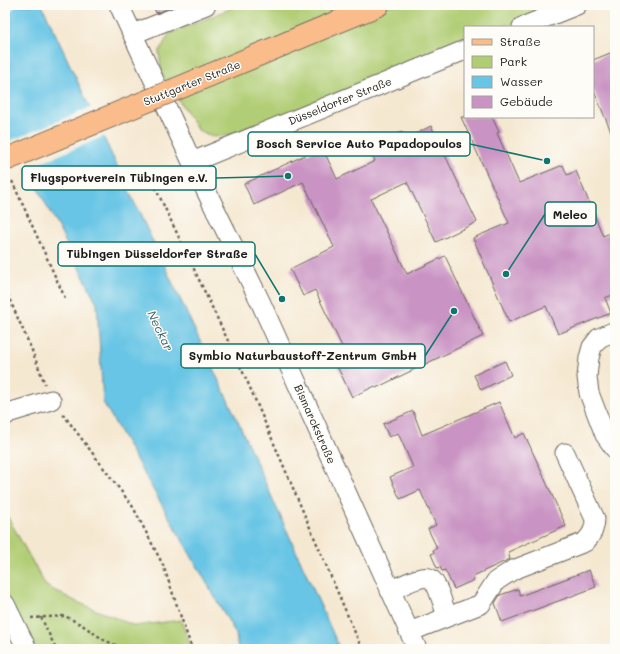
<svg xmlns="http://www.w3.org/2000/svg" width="620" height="654" font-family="Mali,sans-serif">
<rect width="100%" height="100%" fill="#fdfcf7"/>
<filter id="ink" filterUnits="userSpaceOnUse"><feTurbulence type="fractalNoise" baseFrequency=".025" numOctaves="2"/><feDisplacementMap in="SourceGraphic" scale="8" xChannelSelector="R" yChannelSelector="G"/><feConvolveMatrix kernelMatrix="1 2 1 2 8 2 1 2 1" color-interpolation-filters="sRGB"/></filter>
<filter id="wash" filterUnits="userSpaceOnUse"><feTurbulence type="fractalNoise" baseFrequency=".012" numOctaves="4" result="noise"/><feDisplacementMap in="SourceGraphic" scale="16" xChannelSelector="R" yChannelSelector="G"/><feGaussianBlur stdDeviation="0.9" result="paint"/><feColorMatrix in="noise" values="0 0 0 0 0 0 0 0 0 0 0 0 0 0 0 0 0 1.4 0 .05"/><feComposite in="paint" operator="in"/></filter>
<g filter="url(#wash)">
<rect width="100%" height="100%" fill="#f5e8d1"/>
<path fill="#b1cd74" stroke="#667448" d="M 239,5 L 558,5 L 503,27 L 465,27 L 465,42 L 235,134 L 214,137 L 198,130 L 162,75 L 159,52 L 169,34 Z
M 5,512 L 46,586 L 77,602 L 135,626 L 181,620 L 192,649 L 27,649 L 5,604 Z"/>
<path fill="#67c5e5" stroke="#427080" d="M 5,5 L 42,5 L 110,151 L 235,415 L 340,649 L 238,649 L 236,634 L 103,402 L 97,303 L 34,181 L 5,141 Z"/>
<path fill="#f5e8d1" d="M 5,5 L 17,5 L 5,16 Z
M 92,107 L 105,136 L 23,170 L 5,144 L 5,143 Z"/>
<g id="blocks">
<path fill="#c993c3" d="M 153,5 L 176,5 L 156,13 Z
M 615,51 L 615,141 L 593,89 L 593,60 Z
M 461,117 L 492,117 L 499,132 L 497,133 L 519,183 L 563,165 L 567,175 L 576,171 L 603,236 L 615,231 L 615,294 L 605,298 L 611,313 L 558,334 L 546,306 L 509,322 L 473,238 L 509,223 Z
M 431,126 L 477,222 L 436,242 L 407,182 L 371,199 L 407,274 L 445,256 L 483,336 L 376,388 L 375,386 L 352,397 L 334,360 L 346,355 L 315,290 L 303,296 L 290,269 L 334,247 L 303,182 L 254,205 L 244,184 L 322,147 L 337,179 L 375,161 L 369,147 L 402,132 L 405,139 Z
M 505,361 L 511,375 L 481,390 L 474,375 Z
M 499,402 L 515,438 L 524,433 L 566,526 L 508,552 L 510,559 L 473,576 L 474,580 L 454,589 L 445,570 L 442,571 L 440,567 L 437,568 L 431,554 L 434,553 L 433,550 L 437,548 L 428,529 L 436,525 L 420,490 L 400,499 L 390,477 L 413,467 L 398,433 L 389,437 L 383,424 L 413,411 L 422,435 Z
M 589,570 L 596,587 L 502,622 L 495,603 L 500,595 L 518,589 L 520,596 Z"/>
</g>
</g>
<g filter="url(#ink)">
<use href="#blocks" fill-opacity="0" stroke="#68635b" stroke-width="1"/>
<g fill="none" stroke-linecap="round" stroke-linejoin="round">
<g stroke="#68635b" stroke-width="21">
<path id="minor" d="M 119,5 L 192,162 L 260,301 L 417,649
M 522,27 L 577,5
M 133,34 L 206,5
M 192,162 L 465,50
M 615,331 L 599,338 L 592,347 L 589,358 L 587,377 L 589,393 L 605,435 L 615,449
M 5,416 L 8,413 L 51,400
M 390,591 C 399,587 423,573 431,579 C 438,584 444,608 447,617
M 5,604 L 27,649
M 409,632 L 481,604 L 496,581 L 513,570 L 585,542 C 592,535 595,529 595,519 L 565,453"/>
</g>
<g stroke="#68635b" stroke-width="24">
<path id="major" d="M 210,75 L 378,5"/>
</g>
<path stroke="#68635b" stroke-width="2.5" stroke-dasharray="3 3" stroke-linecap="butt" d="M 12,181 L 65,298
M 155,187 L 248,383 L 362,649
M 5,289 L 31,348 L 45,384
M 63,414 L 133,507 L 163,565 L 192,649
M 41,617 L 56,649
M 31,618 L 65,616 L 82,625 L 104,640 L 125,649"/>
<use href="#minor" stroke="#fff" stroke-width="19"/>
<use href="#major" stroke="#f9bc8a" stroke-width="22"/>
<g stroke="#68635b" stroke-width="24" stroke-linecap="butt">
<path id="major-bridge" d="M 5,160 L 210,75"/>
</g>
<use href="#major-bridge" stroke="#f9bc8a" stroke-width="22"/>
</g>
</g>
<g text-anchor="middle" stroke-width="3" stroke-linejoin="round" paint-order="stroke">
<g font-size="11" fill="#1c1c1c" stroke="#fdfcf7">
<text transform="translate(192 83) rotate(-22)" y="4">Stuttgarter Straße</text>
<text transform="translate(340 101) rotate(-22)" y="4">Düsseldorfer Straße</text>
<text transform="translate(315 424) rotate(66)" y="4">Bismarckstraße</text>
</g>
<g font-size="12" font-style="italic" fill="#3a606c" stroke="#fdfcf7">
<text transform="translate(160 331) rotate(64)" y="4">Neckar</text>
</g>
</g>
<path fill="none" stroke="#0f766e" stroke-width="1.5" d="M547 161L470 144M288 176L216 178M506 274L545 214M282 299L255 254M454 311L425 356"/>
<g fill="#0f766e" stroke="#fdfcf7" stroke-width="1.5">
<circle cx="547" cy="161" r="4"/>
<circle cx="288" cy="176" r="4"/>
<circle cx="506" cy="274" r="4"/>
<circle cx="282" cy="299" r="4"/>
<circle cx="454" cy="311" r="4"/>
</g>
<g fill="#fdfcf7" stroke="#0f766e" stroke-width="1.5">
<rect x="248" y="132" width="222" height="24" rx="4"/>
<rect x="22" y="166" width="194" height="24" rx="4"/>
<rect x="545" y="202" width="51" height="24" rx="4"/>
<rect x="58" y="242" width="197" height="24" rx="4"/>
<rect x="181" y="344" width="244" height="24" rx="4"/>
</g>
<g font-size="12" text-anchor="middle" font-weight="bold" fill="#1c1c1c">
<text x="359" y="148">Bosch Service Auto Papadopoulos</text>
<text x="119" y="182">Flugsportverein Tübingen e.V.</text>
<text x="570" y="219">Meleo</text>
<text x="157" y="258">Tübingen Düsseldorfer Straße</text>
<text x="303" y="360">Symbio Naturbaustoff-Zentrum GmbH</text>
</g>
<rect width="620" height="654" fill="none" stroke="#fdfcf7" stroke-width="20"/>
<rect x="464" y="26" width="130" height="92" fill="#fdfcf7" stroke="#a3a29f"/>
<rect x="472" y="39" width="20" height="6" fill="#f9bc8a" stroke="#a3a29f"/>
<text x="500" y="46" font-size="12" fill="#1c1c1c">Straße</text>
<rect x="472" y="56" width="20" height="12" fill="#b1cd74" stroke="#a3a29f"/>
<text x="500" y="66" font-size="12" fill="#1c1c1c">Park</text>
<rect x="472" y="76" width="20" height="12" fill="#67c5e5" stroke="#a3a29f"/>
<text x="500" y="86" font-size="12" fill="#1c1c1c">Wasser</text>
<rect x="472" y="96" width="20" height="12" fill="#c993c3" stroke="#a3a29f"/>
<text x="500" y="106" font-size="12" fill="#1c1c1c">Gebäude</text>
</svg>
